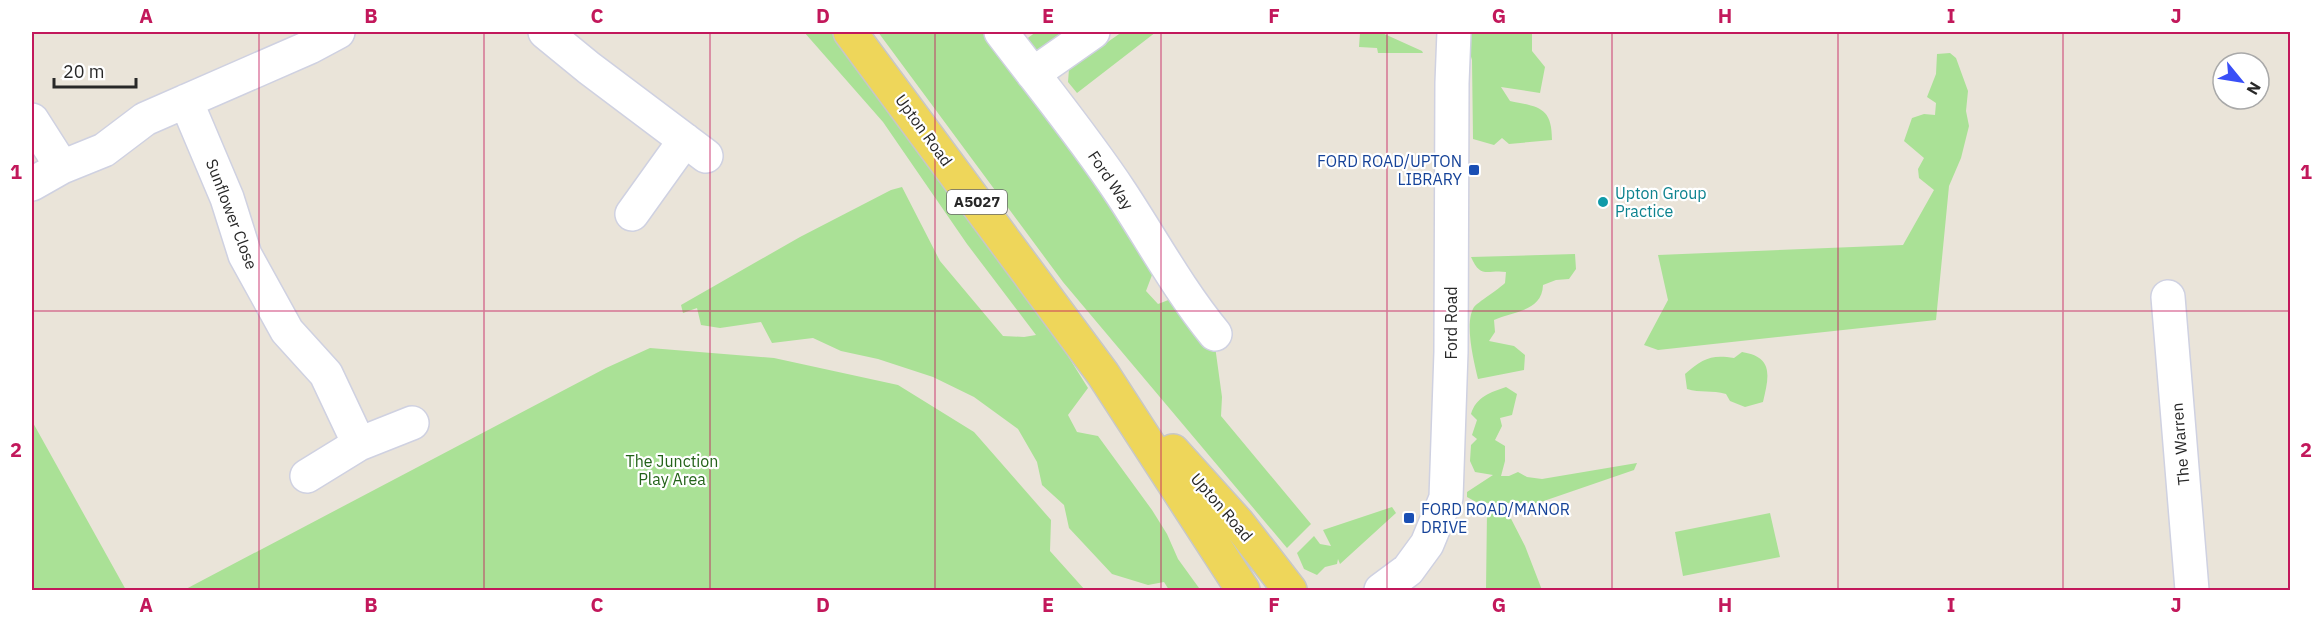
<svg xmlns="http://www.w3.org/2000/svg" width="2322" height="622" font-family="'IBM Plex Sans',sans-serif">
<rect width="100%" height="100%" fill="#eae4d9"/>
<path fill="#aae196" d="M 804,32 L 833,32 L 1026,289 L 1088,388 L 1068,415 L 1077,432 L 1098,436 L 1152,510 L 1167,534 L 1178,559 L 1199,588 L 1198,590 L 1169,590 L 1164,582 L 1148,585 L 1112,574 L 1069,528 L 1064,505 L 1042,485 L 1037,462 L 1018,429 L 974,397 L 933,377 L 878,359 L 841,351 L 813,338 L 772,343 L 761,322 L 720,328 L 701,325 L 697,308 L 683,313 L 681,305 L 800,237 L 891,190 L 902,187 L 940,261 L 1003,336 L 1024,337 L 1036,335 L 967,244 L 883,122 Z
M 878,32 L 989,32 L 1154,259 L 1152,275 L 1146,291 L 1158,304 L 1171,299 L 1211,317 L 1222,397 L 1221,416 L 1311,524 L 1287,548 L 1063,282 Z
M 1036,32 L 1072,32 L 1038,55 L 1025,40 Z
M 1122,32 L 1156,32 L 1077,93 L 1068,82 L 1069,69 Z
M 1323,32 L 1380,32 L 1422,51 L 1423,53 L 1378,53 L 1377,48 L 1359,47 L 1360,33 Z
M 1471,32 L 1541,32 L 1532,34 L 1532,51 L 1545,67 L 1540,93 L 1501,87 L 1510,101 C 1539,107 1552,107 1552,140 L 1509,144 L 1502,138 L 1494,145 L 1473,139 L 1472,60 L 1468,46 Z
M 1950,53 L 1956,58 L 1968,91 L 1966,111 L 1969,126 L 1961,158 L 1949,186 L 1936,320 L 1658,350 L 1644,345 L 1668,300 L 1658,255 L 1903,245 L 1934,190 L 1919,178 L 1918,169 L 1924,158 L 1904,141 L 1912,118 L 1924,114 L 1935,115 L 1936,103 L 1927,97 L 1936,74 L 1937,54 Z
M 1575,254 L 1576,269 L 1569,279 L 1556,280 L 1543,285 C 1542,312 1513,311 1494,320 L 1495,332 L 1489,341 L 1514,346 L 1525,355 L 1524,370 L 1478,379 C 1474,362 1464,323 1474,307 C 1477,303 1499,289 1505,283 L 1506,272 C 1488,269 1481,280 1471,257 Z
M 650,348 L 774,358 L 898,385 L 974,432 L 1051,520 L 1050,551 L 1085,590 L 184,590 L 606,368 Z
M 1742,352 C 1774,357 1769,376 1763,402 L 1745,407 L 1730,401 L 1726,394 C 1712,390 1700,393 1687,389 L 1685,374 C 1702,359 1711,354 1734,358 Z
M 1506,387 L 1517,394 L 1512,415 L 1500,418 L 1502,426 L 1495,440 L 1505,446 L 1505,461 L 1501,476 L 1509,476 L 1518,472 L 1527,477 L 1542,479 L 1637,463 L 1634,470 L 1538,503 L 1500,503 L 1505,507 L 1525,546 L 1542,590 L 1486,590 L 1487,511 L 1498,503 L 1478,503 L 1467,497 L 1467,492 L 1493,475 L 1475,472 L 1470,461 L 1471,445 L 1477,439 L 1472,435 L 1477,420 L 1471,414 C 1476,397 1491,392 1506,387 Z
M 32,421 L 126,590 L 32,590 Z
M 1392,507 L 1396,513 L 1340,564 L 1338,559 L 1337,564 L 1325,567 L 1317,575 L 1304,569 L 1297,553 L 1314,536 L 1320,544 L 1331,546 L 1323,530 Z
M 1770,513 L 1780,557 L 1683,576 L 1675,532 Z"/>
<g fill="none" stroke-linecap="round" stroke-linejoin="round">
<g stroke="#cfd1e1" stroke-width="36">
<path id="minor" d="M 545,32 L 589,68 L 706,156
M 1001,32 C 1041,85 1084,137 1121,193 C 1152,240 1179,290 1215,334
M 1033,74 L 1093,32
M 186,101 L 227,198 L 245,255 L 287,331 L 326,374 L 359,444
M 32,120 L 62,167 L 104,150 L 145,119 L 310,47 L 338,32
M 32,184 L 62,167
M 632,214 L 685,140
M 2168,297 L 2192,590
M 307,476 L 359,444 L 412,423
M 1381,590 L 1408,570 L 1427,544 L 1446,498 L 1451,352 L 1452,83 L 1454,32"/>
</g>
<g stroke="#c7c7c7" stroke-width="36">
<path id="major" d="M 850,32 L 1103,374 L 1243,590
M 1173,451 L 1238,523 L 1290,590"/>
</g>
<use href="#minor" stroke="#fff" stroke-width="33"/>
<use href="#major" stroke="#eed65a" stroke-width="33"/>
</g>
<path fill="none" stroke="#c2185b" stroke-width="1.5" stroke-opacity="0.55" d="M 259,32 L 259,590M 484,32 L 484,590M 710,32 L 710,590M 935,32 L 935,590M 1161,32 L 1161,590M 1387,32 L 1387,590M 1612,32 L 1612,590M 1838,32 L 1838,590M 2063,32 L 2063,590M 32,311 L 2290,311"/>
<g fill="#1a4fb4" stroke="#fff" stroke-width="2">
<rect x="1468" y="164" width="12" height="12" rx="3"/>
<rect x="1403" y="512" width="12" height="12" rx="3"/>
</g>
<circle fill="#0f9aa8" stroke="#fff" stroke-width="2" cx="1603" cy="202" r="6"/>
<g text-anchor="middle" stroke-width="4.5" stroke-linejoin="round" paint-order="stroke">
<rect fill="#fff" stroke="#686868" stroke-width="1.5" x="947" y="190" width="60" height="24" rx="4.5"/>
<g font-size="15" font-weight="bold" fill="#282828">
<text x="977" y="207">A5027</text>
</g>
<g font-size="16" fill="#282828" stroke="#fff">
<text transform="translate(924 130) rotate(54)" y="6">Upton Road</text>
<text transform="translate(1111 180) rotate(56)" y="6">Ford Way</text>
<text transform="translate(232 214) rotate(69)" y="6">Sunflower Close</text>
<text transform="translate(1451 323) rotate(-90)" y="6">Ford Road</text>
<text transform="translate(2180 444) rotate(-95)" y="6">The Warren</text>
<text transform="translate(1222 507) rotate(49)" y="6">Upton Road</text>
</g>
<g font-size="16" fill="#164399" stroke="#fff" text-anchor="end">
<text x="1462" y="167">FORD ROAD/UPTON<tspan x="1462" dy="18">LIBRARY</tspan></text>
<text x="1421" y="515" text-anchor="start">FORD ROAD/MANOR<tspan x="1421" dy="18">DRIVE</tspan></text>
</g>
<g font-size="16" fill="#0d838f" stroke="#fff" text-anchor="start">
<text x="1615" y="199">Upton Group<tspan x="1615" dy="18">Practice</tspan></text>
</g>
<g font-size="16" fill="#24631a" stroke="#fff">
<text x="672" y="467">The Junction<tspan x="672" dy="18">Play Area</tspan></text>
</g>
</g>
<rect width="2322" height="622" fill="none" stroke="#ffffff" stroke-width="66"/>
<g transform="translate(2241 81) rotate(120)"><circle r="28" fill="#ffffff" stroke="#a9a9a9" stroke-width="1.5"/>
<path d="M0-4.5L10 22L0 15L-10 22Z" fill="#394ff7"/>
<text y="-9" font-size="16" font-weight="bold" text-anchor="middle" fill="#282828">N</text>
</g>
<path d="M54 78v9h82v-9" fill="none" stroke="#282828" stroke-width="3"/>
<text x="63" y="78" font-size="18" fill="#282828" stroke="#ffffff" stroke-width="4.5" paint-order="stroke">20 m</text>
<rect x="33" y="33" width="2256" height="556" fill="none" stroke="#c2185b" stroke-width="2"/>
<g font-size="20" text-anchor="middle" font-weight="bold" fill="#c2185b">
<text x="146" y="23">A</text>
<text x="371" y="23">B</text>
<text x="597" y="23">C</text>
<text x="823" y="23">D</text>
<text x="1048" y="23">E</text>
<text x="1274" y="23">F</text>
<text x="1499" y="23">G</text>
<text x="1725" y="23">H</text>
<text x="1951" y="23">I</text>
<text x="2176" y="23">J</text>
<text x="16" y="179">1</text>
<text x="2306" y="179">1</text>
<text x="16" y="457">2</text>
<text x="2306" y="457">2</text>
<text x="146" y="612">A</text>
<text x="371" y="612">B</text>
<text x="597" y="612">C</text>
<text x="823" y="612">D</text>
<text x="1048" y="612">E</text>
<text x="1274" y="612">F</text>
<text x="1499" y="612">G</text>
<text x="1725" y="612">H</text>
<text x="1951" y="612">I</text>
<text x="2176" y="612">J</text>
</g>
</svg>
